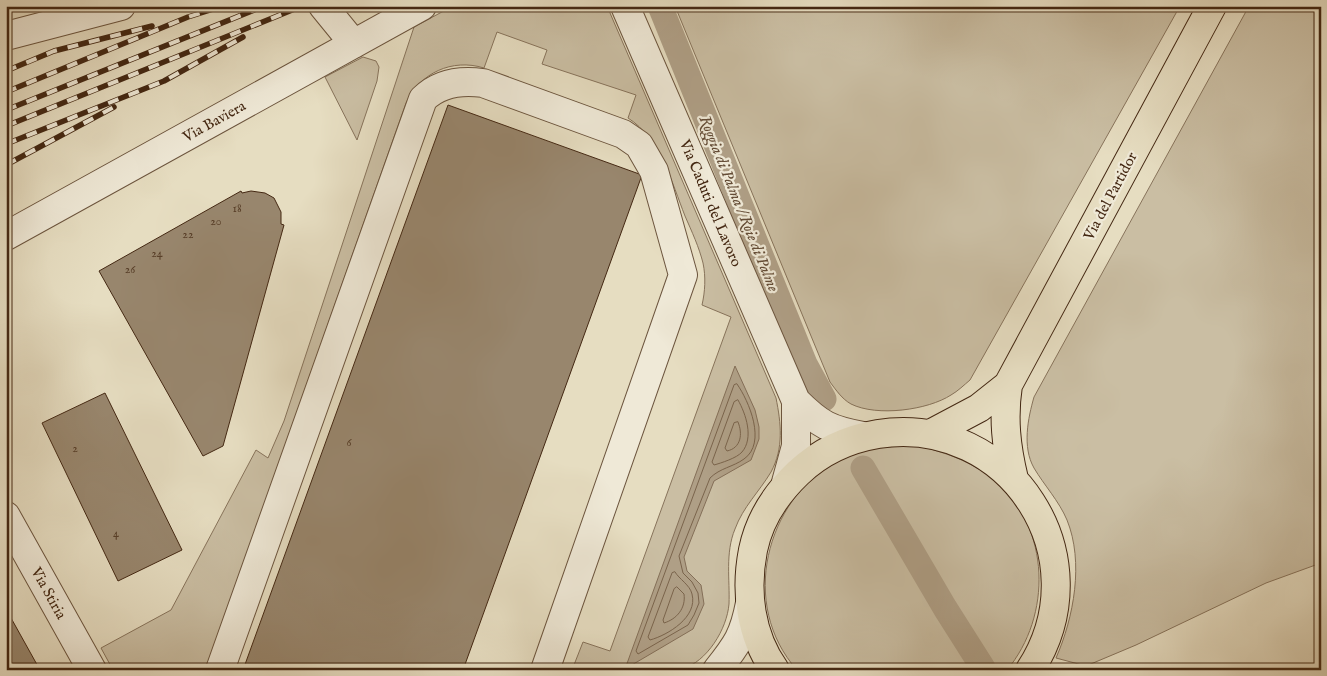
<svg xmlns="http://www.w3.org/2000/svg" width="1327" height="676" font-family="'IM FELL English',serif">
<rect width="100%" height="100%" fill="#e6ddc1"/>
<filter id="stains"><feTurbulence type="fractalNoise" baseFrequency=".004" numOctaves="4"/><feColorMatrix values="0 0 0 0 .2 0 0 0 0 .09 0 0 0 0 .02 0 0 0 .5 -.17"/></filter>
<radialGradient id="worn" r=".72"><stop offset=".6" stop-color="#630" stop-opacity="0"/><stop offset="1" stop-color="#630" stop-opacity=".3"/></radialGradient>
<path fill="#cabea3" stroke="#87735b" d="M 453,6 L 607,6 L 776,398 C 781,423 784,448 771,472 C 759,492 743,507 735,529 C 725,553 730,580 729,604 C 727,629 707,662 682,669 C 675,672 664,670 656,670 C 628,670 600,670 572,670 L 583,642 L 610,651 L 731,317 L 702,305 C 705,292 706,277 703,263 C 699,247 692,232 685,216 C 672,183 660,138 628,118 L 636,95 L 542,64 L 547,50 L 497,32 L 484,68 C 452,58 420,73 406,103 L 206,670 L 113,670 L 101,648 L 171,610 L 256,450 L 268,458 L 284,421 L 414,27 Z
M 675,6 L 1180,6 L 970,380 C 964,385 958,391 951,395 C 928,410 877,417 851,404 C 842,399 836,390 830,382 Z
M 1249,6 L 1321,6 L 1321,563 L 1266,583 L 1136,645 L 1086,666 L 1056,658 C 1074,617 1084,562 1067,520 C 1059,501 1044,485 1034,468 C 1022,447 1028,418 1034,397 Z
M 363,57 L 376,61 L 379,67 L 377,81 L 357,140 L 325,77 Z
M 916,445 C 946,453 972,461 995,481 C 1051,528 1052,616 1007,670 L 797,670 C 739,605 765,500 838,460 C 863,447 889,447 916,445 Z"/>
<path fill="#af9f86" stroke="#846f58" d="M 735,366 L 755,410 L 759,427 L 759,439 L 751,460 L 714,481 L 684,557 L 687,571 L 701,585 L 704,604 L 693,629 L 625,669 Z"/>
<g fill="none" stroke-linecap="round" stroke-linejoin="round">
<path stroke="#7a644c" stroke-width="1" d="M 737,384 C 749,401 767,443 744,459 C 733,467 720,468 710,478 L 679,556 L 683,573 L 692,582 L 698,593 L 699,603 L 694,615 L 688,625 L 638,654 L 636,651 L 734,385 Z
M 738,400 C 746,414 754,438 742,452 C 737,458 721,463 714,465 L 712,462 L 734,402 Z
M 738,422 C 743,434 741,448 727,451 L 725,448 L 734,423 Z
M 675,572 C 679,579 690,585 692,594 C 698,617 668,635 650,640 L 648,637 L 672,573 Z
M 677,587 L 684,594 C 686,608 677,619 664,623 L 663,620 L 674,589 Z"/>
<path stroke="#af9f86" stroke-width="25" d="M 660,6 L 805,364 L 824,399
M 863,468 L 945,608 L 983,668"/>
</g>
<path fill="#98866d" stroke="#442813" d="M 448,105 L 642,175 L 463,670 L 243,670 Z
M 241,191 L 242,193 L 251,191 L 265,193 L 274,198 L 281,212 L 281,224 L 284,225 L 223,446 L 203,456 L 99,271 Z
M 105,393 L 182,550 L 118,581 L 42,423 Z
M 6,609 L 40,670 L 6,670 Z"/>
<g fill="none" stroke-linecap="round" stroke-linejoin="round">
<g stroke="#6c553e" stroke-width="30">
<path id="minor" d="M 323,6 L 354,44
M 625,6 L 796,401 L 796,446 L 785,486
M 6,36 L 121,6
M 6,236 L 422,6
M 796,401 C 820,425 830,430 863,436
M 6,516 L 92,670
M 220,670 L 423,99 C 439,83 461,80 483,83 L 623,134 L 639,145 L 654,171 L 683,275 L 545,670
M 717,670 C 737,645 744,635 750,603"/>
</g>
<g stroke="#442813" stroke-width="30">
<path id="major" d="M 930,434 L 979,408 L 1008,385
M 1014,479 C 1006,446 1003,418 1008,385 L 1212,6
M 775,670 C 750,635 745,591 753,550 C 759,521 776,494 798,473 C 820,452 848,439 878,434 C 1011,414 1103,558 1030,670"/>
</g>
<use href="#minor" stroke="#efe9d7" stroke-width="28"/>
<use href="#major" stroke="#e6ddc1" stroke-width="28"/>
<g stroke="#442813" stroke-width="5.5">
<path id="rail" d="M 6,71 L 54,51 L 152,26
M 6,92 L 188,17 L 223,6
M 6,110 L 264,6
M 6,126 L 302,6
M 6,144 L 164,81 L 243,37
M 6,165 L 114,107"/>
</g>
<use href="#rail" stroke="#efe9d7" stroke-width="4" stroke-dasharray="11" stroke-linecap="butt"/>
</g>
<g text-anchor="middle" stroke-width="4.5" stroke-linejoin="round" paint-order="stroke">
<g font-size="12" fill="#59402a">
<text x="237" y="212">18</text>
<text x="216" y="225">20</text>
<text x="188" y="238">22</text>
<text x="157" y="257">24</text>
<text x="130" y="273">26</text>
<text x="349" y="446">6</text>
<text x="75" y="452">2</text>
<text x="116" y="537">4</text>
</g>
<g font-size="15" fill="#442813" stroke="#efe9d7">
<text transform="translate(214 121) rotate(-29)" y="5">Via Baviera</text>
<text transform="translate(1110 196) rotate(-62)" y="5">Via del Partidor</text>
<text transform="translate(711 203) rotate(67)" y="5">Via Caduti del Lavoro</text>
<text transform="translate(49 593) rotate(61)" y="5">Via Stiria</text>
</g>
<g font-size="16" font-style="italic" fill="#644c36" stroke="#efe9d7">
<text transform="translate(740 203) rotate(68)" y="6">Roggia di Palma / Roie di Palme</text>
</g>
</g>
<rect width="1327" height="676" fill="none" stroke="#e6ddc1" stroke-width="25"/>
<rect x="8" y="8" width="1312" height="661" fill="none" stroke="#442813" stroke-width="2.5"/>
<rect x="12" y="12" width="1302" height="651" fill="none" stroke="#442813"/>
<rect width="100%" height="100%" filter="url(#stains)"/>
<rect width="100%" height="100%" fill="url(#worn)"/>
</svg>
